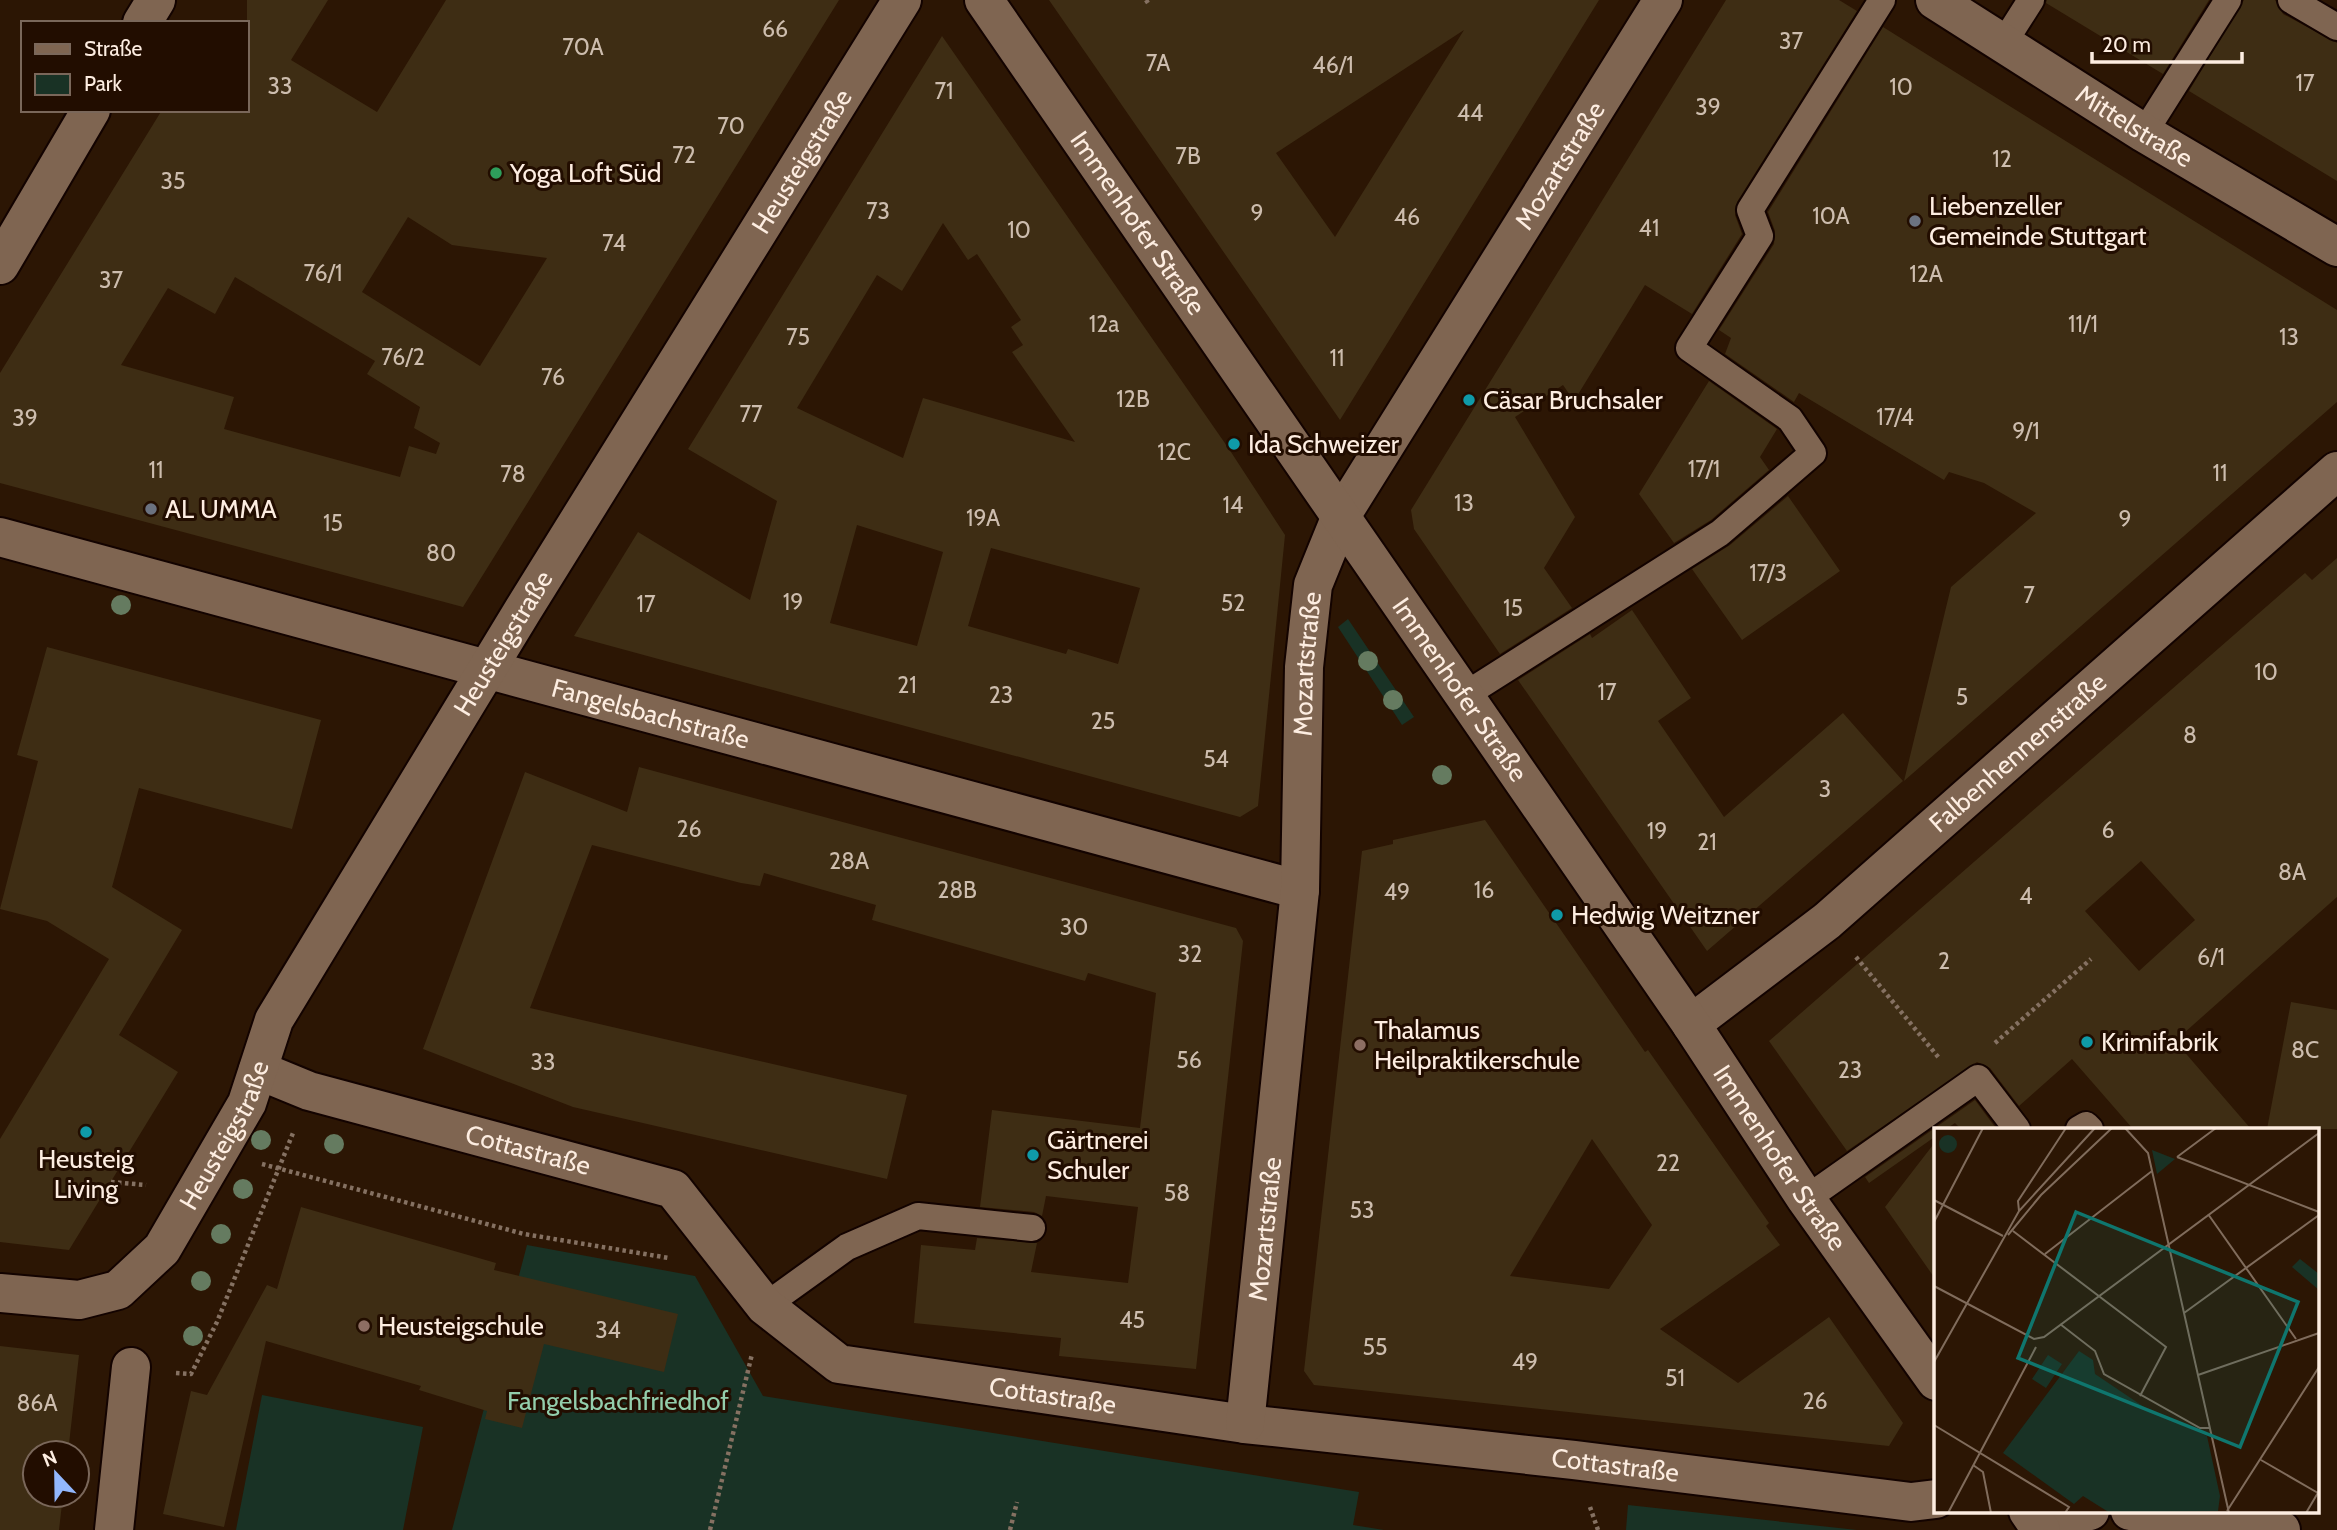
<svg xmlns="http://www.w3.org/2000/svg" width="2337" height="1530" font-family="Cabin,sans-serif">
<rect width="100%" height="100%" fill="#2c1604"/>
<path fill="#193225" d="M 1348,619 L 1414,717 L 1402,725 L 1338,627 Z
M 527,1245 L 695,1276 L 763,1396 L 1359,1492 L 1353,1525 L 1384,1530 L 452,1530 Z
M 262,1395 L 423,1427 L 403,1530 L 236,1530 Z
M 1628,1505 L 1857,1530 L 1626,1530 Z"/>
<path fill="#3e2d14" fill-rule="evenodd" d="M 247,0 L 328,0 L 291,60 L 377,112 L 446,0 L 839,0 L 463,607 L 0,483 L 0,373 L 162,110 L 247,110 ZM 408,217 L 452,245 L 547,258 L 480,366 L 362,292 ZM 235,277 L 375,361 L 367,374 L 420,407 L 414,428 L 440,443 L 436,454 L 409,446 L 400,477 L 224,429 L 234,397 L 121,365 L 168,288 L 215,314 Z
M 1049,0 L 1599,0 L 1340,420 ZM 1464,30 L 1335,237 L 1276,153 Z
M 1726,0 L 1839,0 L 1857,11 L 1737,202 L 1735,215 L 1742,234 L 1692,314 L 1645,285 L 1574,401 L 1563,385 L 1515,417 L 1575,517 L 1544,568 L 1572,608 L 1500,654 L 1414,529 L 1411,510 Z
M 2047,0 L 2209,0 L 2163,74 L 2046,3 Z
M 2244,0 L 2275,0 L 2283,14 L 2337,43 L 2337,181 L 2189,91 Z
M 1883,27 L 2337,310 L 2337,402 L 1904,781 L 1951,587 L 2036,513 L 1984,483 L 1949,472 L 1944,480 L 1799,393 L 1794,402 L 1725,354 L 1731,338 L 1719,330 L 1774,244 L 1775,231 L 1768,212 Z
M 942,36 L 1229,449 L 1285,535 L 1258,806 L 1240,817 L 574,636 L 638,532 L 750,600 L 777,501 L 688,449 ZM 943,223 L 968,260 L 977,254 L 1021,320 L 1011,327 L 1023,345 L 1012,352 L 1075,442 L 923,398 L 903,458 L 797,408 L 877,275 L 902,291 ZM 857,525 L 943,552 L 917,646 L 830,623 ZM 991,548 L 1140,588 L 1118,664 L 1068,649 L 1066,654 L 968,626 Z
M 1709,381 L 1777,429 L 1760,457 L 1769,470 L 1711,520 L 1674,543 L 1639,494 Z
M 1788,496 L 1840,571 L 1742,640 L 1692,569 L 1730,545 Z
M 2337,558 L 2337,897 L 2175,1041 L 2251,1129 L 2133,1129 L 2072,1059 L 2019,1106 L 1990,1068 L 1977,1062 L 1847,1151 L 1769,1041 L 2305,573 L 2312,580 ZM 2141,861 L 2195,920 L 2139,971 L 2085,911 Z
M 1632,610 L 1691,698 L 1658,721 L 1724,817 L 1843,713 L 1903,781 L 1707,951 L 1518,680 L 1590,634 L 1592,638 Z
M 47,647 L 321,720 L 292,829 L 139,788 L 112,887 L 182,930 L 119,1035 L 178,1072 L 69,1250 L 0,1242 L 0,1139 L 109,959 L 47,921 L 0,909 L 38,761 L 17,755 Z
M 639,767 L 1236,928 L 1243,941 L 1196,1369 L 1059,1356 L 1061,1338 L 914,1323 L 921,1245 L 975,1250 L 977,1238 L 1037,1243 L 1031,1272 L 1128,1283 L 1138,1207 L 1046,1196 L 1042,1216 L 1034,1212 L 980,1207 L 992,1110 L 1140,1128 L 1156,993 L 1088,973 L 1085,981 L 872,920 L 876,905 L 764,873 L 760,886 L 741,883 L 592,845 L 530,1008 L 907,1095 L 887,1179 L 573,1107 L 423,1049 L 525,772 L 627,812 Z
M 1485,820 L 1645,1052 L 1648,1050 L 1769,1223 L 1766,1226 L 1780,1245 L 1660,1329 L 1738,1383 L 1829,1317 L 1903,1423 L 1889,1446 L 1314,1385 L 1304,1371 L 1362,851 L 1393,844 L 1393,840 ZM 1592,1139 L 1652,1225 L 1609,1289 L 1510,1276 Z
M 2291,1002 L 2337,1010 L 2337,1129 L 2267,1129 Z
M 1975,1100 L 1995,1127 L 1992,1129 L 1961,1129 L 1955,1123 L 1946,1129 L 1936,1129 L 1936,1136 L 1869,1183 L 1865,1177 Z
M 1936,1141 L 1936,1280 L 1885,1207 Z
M 301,1207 L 496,1263 L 494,1270 L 678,1314 L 664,1372 L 544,1344 L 522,1428 L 485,1419 L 487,1411 L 419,1390 L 421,1386 L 266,1341 L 224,1527 L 163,1514 L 191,1391 L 207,1395 L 267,1285 L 277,1289 Z
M 0,1346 L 79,1355 L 68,1453 L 35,1453 L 35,1495 L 63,1495 L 59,1530 L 0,1530 Z"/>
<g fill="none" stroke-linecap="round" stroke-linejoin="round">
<g stroke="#130300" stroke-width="30">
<path id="lane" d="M 2291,0 L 2337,27
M 2003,44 L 2031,0
M 2144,133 L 2228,0
M 1465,695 L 1720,533 L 1813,453 L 1790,419 L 1689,348 L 1760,236 L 1750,210 L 1882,0
M 2079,1129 L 2086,1125 L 2090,1129
M 1806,1199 L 1978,1078 L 2017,1129
M 765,1306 L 847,1247 L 918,1216 L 1032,1228"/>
</g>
<g stroke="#130300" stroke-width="42">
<g id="street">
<path id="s1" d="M 1935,0 L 2144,133 L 2337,247"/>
<path d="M 142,23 L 156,0"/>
<path d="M 0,265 L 91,110"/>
<path id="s2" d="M 0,537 L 1300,890"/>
<path id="s3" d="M 1691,1024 L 1827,921 L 2337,471"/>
<path id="s4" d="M 258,1070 L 309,1091 L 673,1189 L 765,1306 L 839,1364 L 1245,1424 L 1574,1460 L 1911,1502 L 1936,1499"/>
<path id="s5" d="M 0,1293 L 79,1300 L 118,1290 L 162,1249 L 247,1103 L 274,1020 L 523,610 L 902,0"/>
<path id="s6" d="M 1245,1424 L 1300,890 L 1304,667 L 1313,585 L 1341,516 L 1663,0"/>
<path d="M 2130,1511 L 2281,1530"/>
<path d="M 2036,1523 L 2090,1511"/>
<path d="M 114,1530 L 131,1367"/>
</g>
</g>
<g stroke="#130300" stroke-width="42">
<g id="secondary">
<path id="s7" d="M 984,0 L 1691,1024 L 1806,1199 L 1936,1381"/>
<path d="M 2028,1511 L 2041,1530"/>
</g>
</g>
<path stroke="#857162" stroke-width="4.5" stroke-dasharray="3.5 3.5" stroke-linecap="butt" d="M 1146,0 L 1148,3
M 1856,957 L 1939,1058
M 1995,1043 L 2091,959
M 262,1164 L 524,1234 L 669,1258
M 111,1182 L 146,1185
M 176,1373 L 191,1374 L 217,1322 L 293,1133
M 1590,1507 L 1598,1530
M 710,1530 L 752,1354
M 1010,1530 L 1017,1502"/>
<use href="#lane" stroke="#7f6551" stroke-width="26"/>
<use href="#street" stroke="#7f6551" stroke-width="38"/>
<use href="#secondary" stroke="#7f6551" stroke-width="38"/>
</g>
<g fill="#657b60">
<circle cx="121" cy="605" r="10"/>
<circle cx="1368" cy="661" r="10"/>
<circle cx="1393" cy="700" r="10"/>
<circle cx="1442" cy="775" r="10"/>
<circle cx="261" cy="1140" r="10"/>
<circle cx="334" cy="1144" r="10"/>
<circle cx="243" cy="1189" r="10"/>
<circle cx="221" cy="1234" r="10"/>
<circle cx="201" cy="1281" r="10"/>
<circle cx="193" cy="1336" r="10"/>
</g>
<circle fill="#2e9e5b" stroke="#220d00" stroke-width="2.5" cx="496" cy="173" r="7"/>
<g fill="#6b7280" stroke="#220d00" stroke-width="2.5">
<circle cx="1915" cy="221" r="7"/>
<circle cx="151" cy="509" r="7"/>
</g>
<g fill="#0f9aa8" stroke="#220d00" stroke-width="2.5">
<circle cx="1469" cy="400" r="7"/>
<circle cx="1234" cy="444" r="7"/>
<circle cx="1557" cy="915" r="7"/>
<circle cx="2087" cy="1042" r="7"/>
<circle cx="86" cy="1132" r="7"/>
<circle cx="1033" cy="1155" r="7"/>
</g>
<g fill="#8d6e63" stroke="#220d00" stroke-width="2.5">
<circle cx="1360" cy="1045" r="7"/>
<circle cx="364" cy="1326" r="7"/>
</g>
<g text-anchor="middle" stroke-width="6" stroke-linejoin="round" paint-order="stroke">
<g font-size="23" fill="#cdbdae">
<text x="775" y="37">66</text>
<text x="1791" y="49">37</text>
<text x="583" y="55">70A</text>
<text x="1158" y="71">7A</text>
<text x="1333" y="73">46/1</text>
<text x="2305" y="91">17</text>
<text x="280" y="94">33</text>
<text x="1901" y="95">10</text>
<text x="944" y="99">71</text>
<text x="1708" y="115">39</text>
<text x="1470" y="121">44</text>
<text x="731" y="134">70</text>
<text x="684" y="163">72</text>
<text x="1188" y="164">7B</text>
<text x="2002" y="167">12</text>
<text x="173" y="189">35</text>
<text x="878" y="219">73</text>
<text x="1257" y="221">9</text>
<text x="1831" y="224">10A</text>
<text x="1407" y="225">46</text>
<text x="1649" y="236">41</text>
<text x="1019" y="238">10</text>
<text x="614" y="251">74</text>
<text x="323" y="281">76/1</text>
<text x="1926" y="282">12A</text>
<text x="111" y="288">37</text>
<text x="1104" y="332">12a</text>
<text x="2083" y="332">11/1</text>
<text x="798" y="345">75</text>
<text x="2289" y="345">13</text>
<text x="403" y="365">76/2</text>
<text x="1337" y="366">11</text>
<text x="553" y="385">76</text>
<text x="1133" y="407">12B</text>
<text x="751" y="422">77</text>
<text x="1895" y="425">17/4</text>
<text x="25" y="426">39</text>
<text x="2026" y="439">9/1</text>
<text x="1174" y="460">12C</text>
<text x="1704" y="477">17/1</text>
<text x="156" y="478">11</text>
<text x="2220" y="481">11</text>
<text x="513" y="482">78</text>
<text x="1464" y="511">13</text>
<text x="1233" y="513">14</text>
<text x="983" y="526">19A</text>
<text x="2125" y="527">9</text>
<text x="333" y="531">15</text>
<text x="441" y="561">80</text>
<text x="1768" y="581">17/3</text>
<text x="2029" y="603">7</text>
<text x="793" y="610">19</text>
<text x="1233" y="611">52</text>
<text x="646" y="612">17</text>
<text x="1513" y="616">15</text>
<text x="2266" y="680">10</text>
<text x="907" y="693">21</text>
<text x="1607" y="700">17</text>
<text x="1001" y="703">23</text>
<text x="1962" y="705">5</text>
<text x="1103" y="729">25</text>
<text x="2190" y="743">8</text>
<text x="1216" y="767">54</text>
<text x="1825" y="797">3</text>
<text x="689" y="837">26</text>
<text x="2108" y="838">6</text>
<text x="1657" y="839">19</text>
<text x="1707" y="850">21</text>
<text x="849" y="869">28A</text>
<text x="2292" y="880">8A</text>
<text x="957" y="898">28B</text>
<text x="1484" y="898">16</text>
<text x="1397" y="900">49</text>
<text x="2026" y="904">4</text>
<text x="1074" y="935">30</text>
<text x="1190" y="962">32</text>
<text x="2211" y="965">6/1</text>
<text x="1944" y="969">2</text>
<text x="2305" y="1058">8C</text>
<text x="1189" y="1068">56</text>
<text x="543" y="1070">33</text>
<text x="1850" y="1078">23</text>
<text x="1668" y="1171">22</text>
<text x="1177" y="1201">58</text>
<text x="1362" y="1218">53</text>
<text x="1132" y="1328">45</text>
<text x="608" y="1338">34</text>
<text x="1375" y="1355">55</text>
<text x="1525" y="1370">49</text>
<text x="1675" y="1386">51</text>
<text x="1815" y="1409">26</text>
<text x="37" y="1411">86A</text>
</g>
<g font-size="26" fill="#fdede1" stroke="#220d00">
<text dy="9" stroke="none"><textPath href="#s1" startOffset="236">Mittelstraße</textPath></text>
<text dy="9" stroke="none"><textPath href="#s5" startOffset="1444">Heusteigstraße</textPath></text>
<text dy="9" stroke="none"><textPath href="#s6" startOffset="1330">Mozartstraße</textPath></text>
<text dy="9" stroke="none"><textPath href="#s7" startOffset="271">Immenhofer Straße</textPath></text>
<text dy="9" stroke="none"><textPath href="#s5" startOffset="877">Heusteigstraße</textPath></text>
<text dy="9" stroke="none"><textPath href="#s6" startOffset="763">Mozartstraße</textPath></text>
<text dy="9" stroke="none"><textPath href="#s7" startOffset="838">Immenhofer Straße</textPath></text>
<text dy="9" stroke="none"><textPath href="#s2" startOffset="674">Fangelsbachstraße</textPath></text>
<text dy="9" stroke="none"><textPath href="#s3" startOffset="425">Falbenhennenstraße</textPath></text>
<text dy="9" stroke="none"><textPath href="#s5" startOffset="310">Heusteigstraße</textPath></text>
<text dy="9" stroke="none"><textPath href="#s4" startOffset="282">Cottastraße</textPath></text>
<text dy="9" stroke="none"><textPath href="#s7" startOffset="1405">Immenhofer Straße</textPath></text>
<text dy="9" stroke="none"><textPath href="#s6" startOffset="196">Mozartstraße</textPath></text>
<text dy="9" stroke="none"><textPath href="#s4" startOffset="891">Cottastraße</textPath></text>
<text dy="9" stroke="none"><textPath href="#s4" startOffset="1458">Cottastraße</textPath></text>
</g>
<g font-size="26" fill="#fdede1" stroke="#220d00" text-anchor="start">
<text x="510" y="182">Yoga Loft Süd</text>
<text x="1929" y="215">Liebenzeller<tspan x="1929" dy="30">Gemeinde Stuttgart</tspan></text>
<text x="1483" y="409">Cäsar Bruchsaler</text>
<text x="1248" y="453">Ida Schweizer</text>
<text x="165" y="518">AL UMMA</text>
<text x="1571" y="924">Hedwig Weitzner</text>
<text x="1374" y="1039">Thalamus<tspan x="1374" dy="30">Heilpraktikerschule</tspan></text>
<text x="2101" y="1051">Krimifabrik</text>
<text x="1047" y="1149">Gärtnerei<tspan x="1047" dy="30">Schuler</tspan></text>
<text x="86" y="1168" text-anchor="middle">Heusteig<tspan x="86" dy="30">Living</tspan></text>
<text x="378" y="1335">Heusteigschule</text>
</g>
<g font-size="26" fill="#93ceac" stroke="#220d00">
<text x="618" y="1410">Fangelsbachfriedhof</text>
</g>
</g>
<g transform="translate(1934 1128)">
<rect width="385" height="385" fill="#2c1604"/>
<path d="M5 16a9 9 0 1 1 18 0a9 9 0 1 1-18 0ZM 218,22 L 241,31 L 223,46 ZM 366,131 L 385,146 L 385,162 L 358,139 ZM 145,223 L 159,232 L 161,246 L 213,281 L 273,308 L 286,368 L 284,383 L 176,385 L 149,368 L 140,376 L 69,325 ZM 114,227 L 128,236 L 112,260 L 98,251 Z" fill="#193225"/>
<path fill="none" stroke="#806c5c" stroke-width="2" d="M 191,0 L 214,25 L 295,385M 243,29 L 385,84M 243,29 L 282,0M 0,72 L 69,108M 85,83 L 84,73 L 132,0M 274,86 L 362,211M 0,94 L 49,0M 79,103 L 232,219 L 206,268M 74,107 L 107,67 L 178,0M 111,126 L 218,43M 0,158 L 100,211 L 110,209 L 385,5M 250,185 L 385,87M 126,196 L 161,223 L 170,246 L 266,300 L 276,300M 0,234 L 85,83 L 161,0M 264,247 L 385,205M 0,297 L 135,379 L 131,385M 327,332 L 384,365M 39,337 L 49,344 L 57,385M 293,383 L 385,239M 14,385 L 102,219M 372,385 L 385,363"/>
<path fill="#0f766e" fill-opacity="0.15" stroke="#0f766e" stroke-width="3.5" d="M 142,84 L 364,174 L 306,319 L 84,230 Z"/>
<rect width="385" height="385" fill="none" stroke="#fdede1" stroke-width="3.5"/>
</g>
<rect x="21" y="21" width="228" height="91" fill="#220d00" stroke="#7a675a" stroke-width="2"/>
<rect x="35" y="44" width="35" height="10" fill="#7f6551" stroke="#7a675a" stroke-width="2"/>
<text x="84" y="56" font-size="21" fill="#fdede1">Straße</text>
<rect x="35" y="74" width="35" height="21" fill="#193225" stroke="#7a675a" stroke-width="2"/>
<text x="84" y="91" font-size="21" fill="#fdede1">Park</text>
<g transform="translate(56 1474) rotate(338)"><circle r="33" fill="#220d00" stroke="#7a675a" stroke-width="2"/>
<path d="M0-5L12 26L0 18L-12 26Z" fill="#92b7fd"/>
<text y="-10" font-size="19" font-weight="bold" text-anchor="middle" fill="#fdede1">N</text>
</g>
<path d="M2092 52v10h150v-10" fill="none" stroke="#fdede1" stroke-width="3.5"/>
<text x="2102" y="52" font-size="21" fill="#fdede1" stroke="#220d00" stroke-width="5" paint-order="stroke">20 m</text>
</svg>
